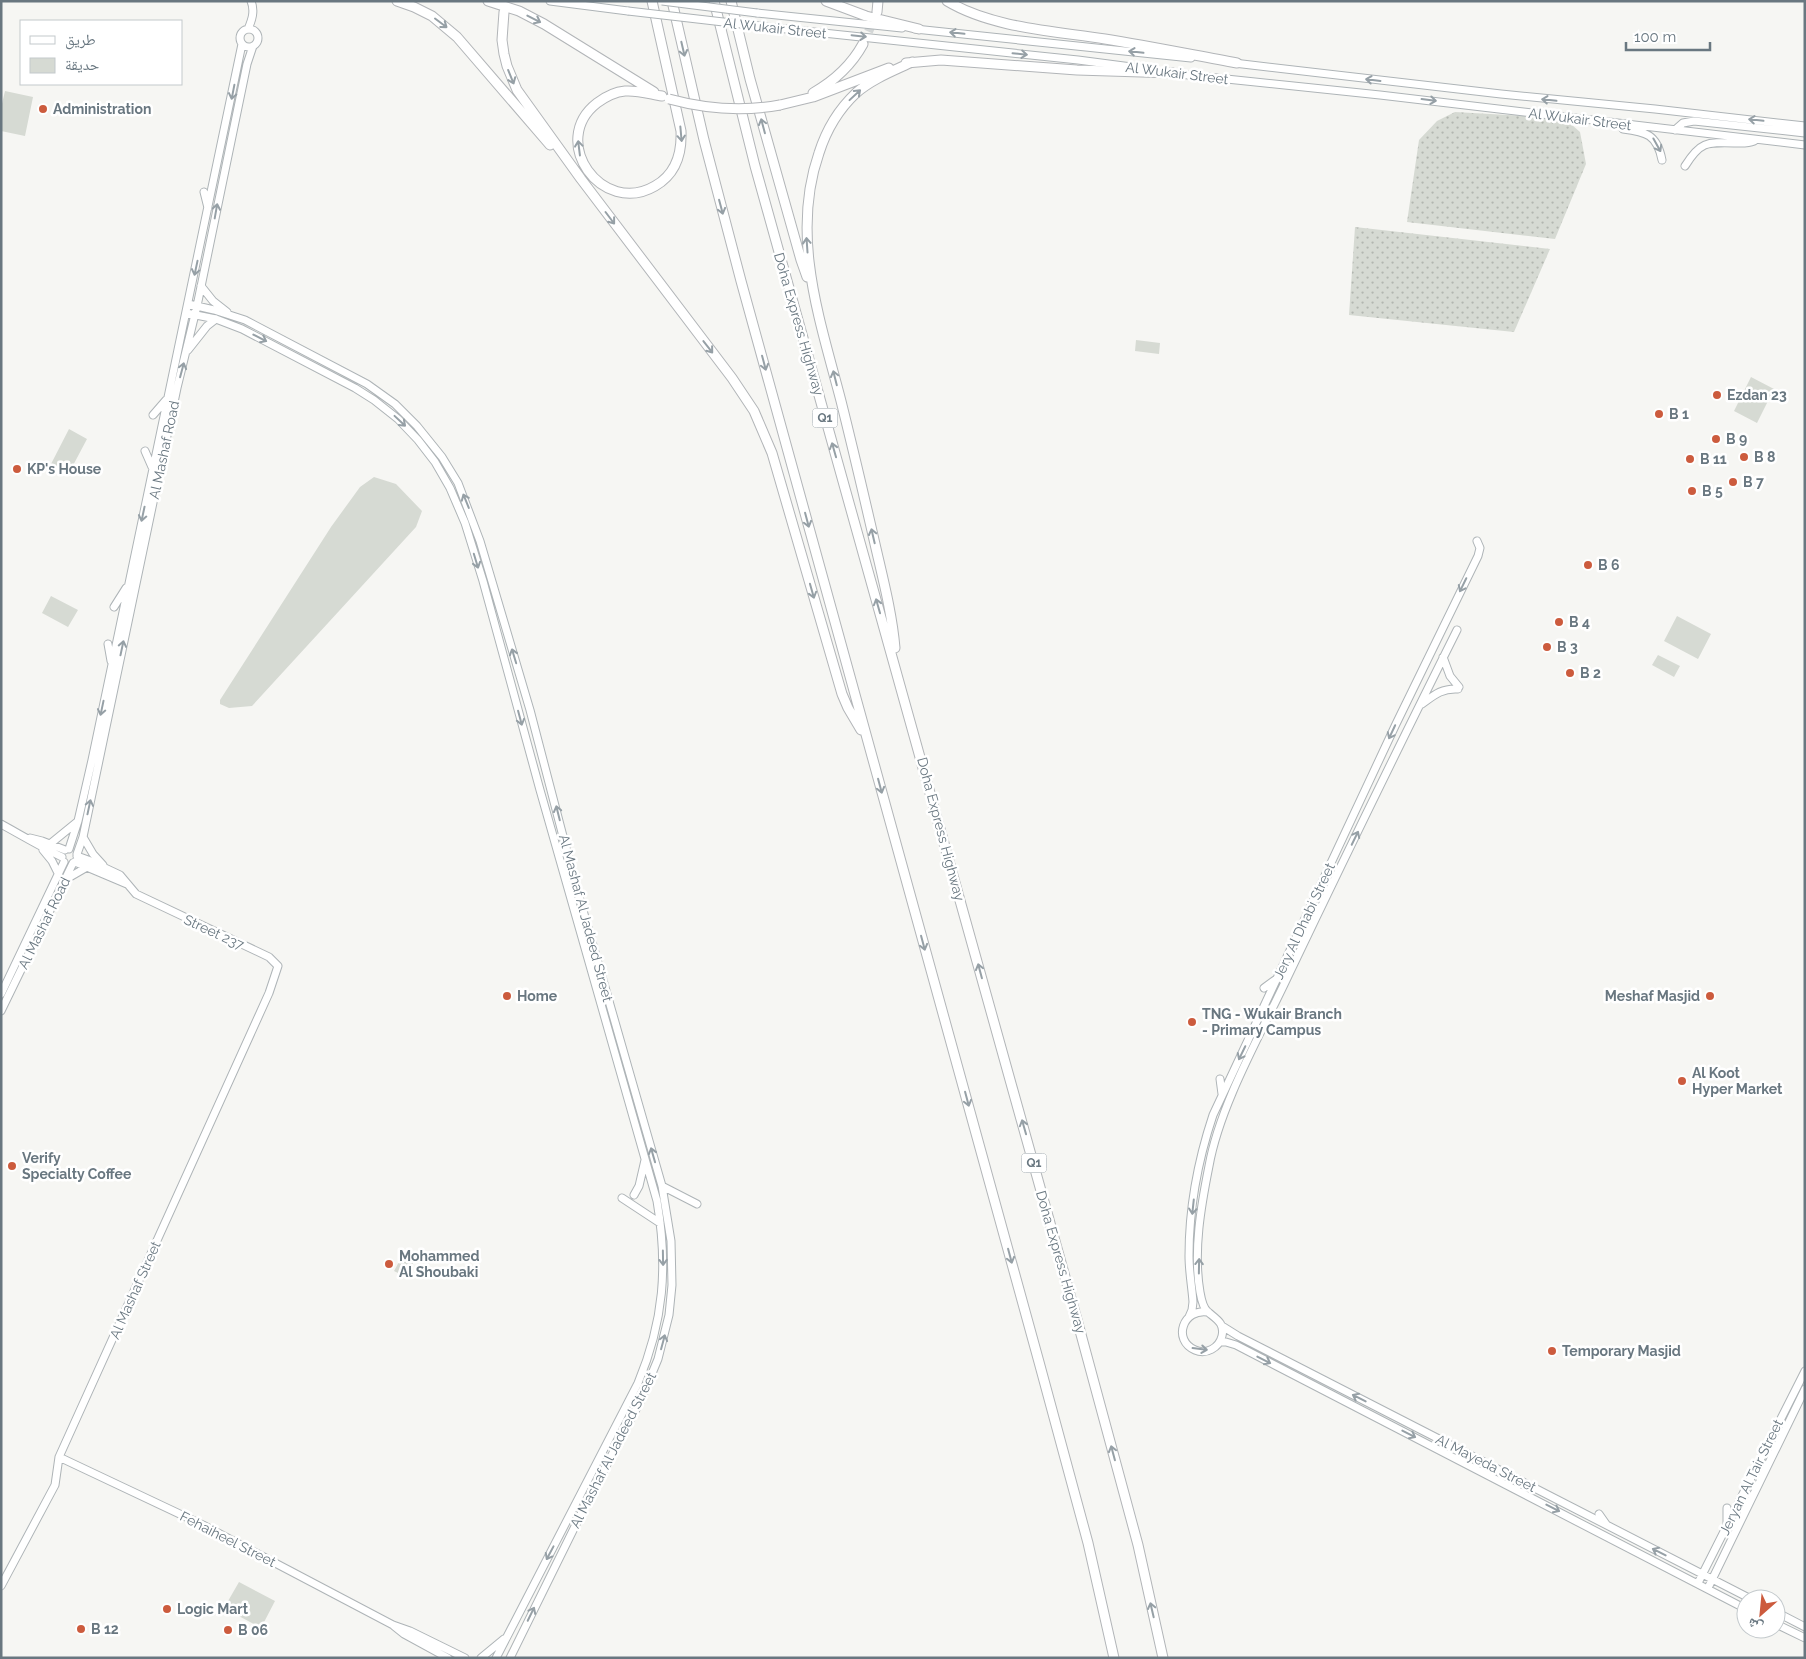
<svg xmlns="http://www.w3.org/2000/svg" width="1806" height="1659" font-family="Raleway,'Noto Naskh Arabic',sans-serif">
<defs>
<pattern id="grass-dots" width="8" height="8" patternUnits="userSpaceOnUse" patternTransform="scale(1.25)"><rect width="8" height="8" fill="#d6dad3"/><path d="M2 2h.1M6 6h.1" fill="none" stroke="#b2b6b0" stroke-width="1.8" stroke-linecap="round"/></pattern>
</defs>
<rect width="100%" height="100%" fill="#f6f6f3"/>
<path fill="url(#grass-dots)" d="M 1455,112 L 1564,118 L 1580,132 L 1586,164 L 1555,239 L 1407,222 L 1419,140 L 1437,121 Z
M 1355,227 L 1550,249 L 1514,332 L 1349,315 Z"/>
<path fill="#d6dad3" d="M 5,91 L 33,97 L 25,136 L 1,131 L 1,108 Z
M 1136,340 L 1160,343 L 1159,354 L 1135,351 Z
M 1751,377 L 1774,389 L 1757,423 L 1734,411 Z
M 69,429 L 87,439 L 69,473 L 51,464 Z
M 374,477 L 396,484 L 422,511 L 416,527 L 252,706 L 229,708 L 220,704 L 220,700 L 331,527 L 360,487 Z
M 51,596 L 78,610 L 68,627 L 42,613 Z
M 1677,616 L 1711,634 L 1698,659 L 1664,641 Z
M 1658,655 L 1680,666 L 1674,677 L 1652,665 Z
M 405,1251 L 416,1257 L 406,1277 L 394,1271 Z
M 239,1582 L 275,1601 L 261,1628 L 224,1608 Z"/>
<g fill="none" stroke-linecap="round" stroke-linejoin="round">
<path stroke="#d3d6d6" stroke-width="9" stroke-dasharray="9 4.5" stroke-linecap="butt" d="M 863,44 L 875,17"/>
<g stroke="#aeb4b7" stroke-width="9">
<path id="secondary" d="M 550,1 L 628,11
M 757,13 L 902,28
M 758,26 L 1078,60 L 1139,68
M 248,29 C 252,20 255,11 251,1
M 915,29 L 1191,58
M240 38a9 9 0 1 1 18 0a9 9 0 1 1-18 0Z
M 1234,63 L 1501,94 L 1655,109 L 1805,126
M 1169,73 L 1380,95 L 1805,145
M 1623,129 C 1646,132 1657,134 1662,160
M 1675,130 L 1683,123 L 1694,121 L 1805,133
M 1685,166 C 1700,142 1706,142 1734,143 C 1741,143 1747,144 1754,141
M 204,192 L 208,208
M 201,286 L 213,301 L 227,312
M 188,304 L 214,310 L 245,320 L 367,384 L 395,404 L 417,426 L 442,457 L 458,483 L 480,541 L 530,710 L 576,886 L 662,1186 L 671,1241 L 672,1285 L 669,1315 L 658,1359 L 641,1400 L 586,1504 L 510,1658
M 186,313 L 216,319 L 242,329 L 355,388 L 374,400 L 398,419 L 418,440 L 435,462 L 450,488 L 465,523 L 483,581 L 540,790 L 657,1201 C 668,1266 664,1321 638,1383 L 496,1658
M 188,350 L 207,326 L 216,319
M 153,415 L 166,400
M 145,451 L 152,467
M 114,607 L 126,588
M 108,644 L 111,661
M 1443,657 L 1450,676 L 1459,687
M 1422,704 C 1434,695 1442,688 1458,689
M 1,824 C 21,835 41,847 62,857
M 83,837 L 93,854 L 103,865
M 30,838 L 42,841 L 65,850
M 50,844 L 77,822
M 69,849 L 78,821 L 92,760 L 242,44
M 43,850 L 52,861 L 58,873
M 77,854 L 83,837 L 177,388 L 197,306 L 247,64 L 253,46
M 75,862 L 127,884
M 68,878 L 87,867
M 1264,988 L 1275,980
M 1,994 L 64,862
M 1,1011 L 73,863
M 1220,1079 L 1222,1094
M 662,1186 L 697,1204
M 634,1195 L 639,1186 L 645,1160
M 622,1198 L 660,1223
M 1208,1312 C 1183,1308 1172,1340 1195,1350 C 1206,1355 1219,1348 1222,1336 C 1225,1323 1216,1319 1208,1312 C 1203,1308 1201,1298 1200,1292 C 1193,1251 1201,1206 1209,1166 C 1220,1104 1262,1032 1289,974 C 1344,859 1400,744 1457,630
M 1189,1317 L 1192,1310 L 1193,1302 C 1192,1287 1189,1272 1189,1256 C 1189,1209 1198,1160 1213,1115 L 1396,724 L 1478,556 L 1480,548 L 1477,541
M 1222,1326 L 1238,1336 L 1751,1599
M 1220,1342 L 1226,1342 L 1236,1345 L 1746,1609
M 59,1457 L 203,1525 L 393,1625 L 410,1631 L 465,1658
M 1599,1514 L 1606,1524
M 1727,1523 L 1727,1508
M 1698,1583 L 1805,1371
M 1,1586 L 55,1485 L 59,1457 L 269,993 L 278,966 L 269,957 L 136,894 L 120,875 L 88,860 L 77,856
M 1708,1588 L 1805,1389
M 1776,1612 L 1805,1627
M 1776,1624 L 1805,1638
M 394,1626 L 404,1634 L 448,1658
M 481,1658 L 504,1639"/>
</g>
<g stroke="#b2b5b8" stroke-width="11">
<path id="highway" d="M 397,1 L 414,7 L 432,16 L 457,37 L 550,145
M 488,1 L 519,11 L 544,24 L 654,92
M 652,1 L 681,131 C 682,154 676,174 655,186 C 602,217 548,141 597,103 C 605,97 614,92 625,91 C 637,90 650,94 662,96
M 672,1 L 704,140 L 741,281 L 1039,1362 L 1088,1543 L 1114,1658
M 714,1 L 755,166 L 1079,1327 L 1138,1545 L 1163,1658
M 731,1 L 750,79 L 801,260 L 807,277
M 826,1 L 866,16 L 919,29
M 947,1 C 992,28 1054,31 1105,39 C 1149,46 1193,55 1237,63
M 504,12 L 502,40 L 504,54 L 507,66 L 517,90 L 581,179 L 732,378 L 754,411 L 772,453 L 842,694 L 848,708 L 861,730
M 877,12 L 878,1
M 906,63 L 941,60 L 1077,70 L 1173,73
M 813,93 C 834,81 851,66 863,44
M 780,105 L 813,97 L 889,68
M 895,648 C 892,613 883,579 875,544 C 864,496 853,449 841,401 C 820,320 790,236 819,153 C 826,131 839,109 856,93 C 872,79 893,71 912,62"/>
</g>
<use href="#secondary" stroke="#fff" stroke-width="7"/>
<use href="#highway" stroke="#fff" stroke-width="9"/>
<g stroke="#aeb4b7" stroke-width="9" stroke-linecap="butt">
<path id="secondary-bridge" d="M 662,1 L 757,13
M 628,11 L 758,26"/>
</g>
<g stroke="#b2b5b8" stroke-width="11" stroke-linecap="butt">
<path id="highway-bridge" d="M 669,99 C 706,109 742,112 780,105"/>
</g>
<use href="#secondary-bridge" stroke="#fff" stroke-width="7"/>
<use href="#highway-bridge" stroke="#fff" stroke-width="9"/>
</g>
<defs><path id="oneway-shaft" d="M-6 0H5M1.5-3L5.5 0L1.5 3" fill="none" stroke-width="1.6" stroke-linecap="round" stroke-linejoin="round" transform="scale(1.25)"/></defs>
<g stroke="#96a0a6">
<use href="#oneway-shaft" transform="translate(534 19) rotate(27)"/>
<use href="#oneway-shaft" transform="translate(441 23) rotate(37)"/>
<use href="#oneway-shaft" transform="translate(957 33) rotate(-174)"/>
<use href="#oneway-shaft" transform="translate(859 36) rotate(6)"/>
<use href="#oneway-shaft" transform="translate(683 49) rotate(77)"/>
<use href="#oneway-shaft" transform="translate(1136 52) rotate(-174)"/>
<use href="#oneway-shaft" transform="translate(1020 54) rotate(6)"/>
<use href="#oneway-shaft" transform="translate(511 77) rotate(68)"/>
<use href="#oneway-shaft" transform="translate(1373 80) rotate(-173)"/>
<use href="#oneway-shaft" transform="translate(233 92) rotate(101)"/>
<use href="#oneway-shaft" transform="translate(855 95) rotate(-43)"/>
<use href="#oneway-shaft" transform="translate(1429 100) rotate(7)"/>
<use href="#oneway-shaft" transform="translate(1549 100) rotate(-174)"/>
<use href="#oneway-shaft" transform="translate(1756 120) rotate(-174)"/>
<use href="#oneway-shaft" transform="translate(763 126) rotate(-105)"/>
<use href="#oneway-shaft" transform="translate(681 134) rotate(85)"/>
<use href="#oneway-shaft" transform="translate(1657 145) rotate(61)"/>
<use href="#oneway-shaft" transform="translate(579 148) rotate(-97)"/>
<use href="#oneway-shaft" transform="translate(721 207) rotate(75)"/>
<use href="#oneway-shaft" transform="translate(216 211) rotate(-80)"/>
<use href="#oneway-shaft" transform="translate(610 218) rotate(53)"/>
<use href="#oneway-shaft" transform="translate(807 245) rotate(-94)"/>
<use href="#oneway-shaft" transform="translate(196 268) rotate(102)"/>
<use href="#oneway-shaft" transform="translate(260 338) rotate(27)"/>
<use href="#oneway-shaft" transform="translate(708 347) rotate(52)"/>
<use href="#oneway-shaft" transform="translate(764 363) rotate(75)"/>
<use href="#oneway-shaft" transform="translate(182 370) rotate(-75)"/>
<use href="#oneway-shaft" transform="translate(835 378) rotate(-104)"/>
<use href="#oneway-shaft" transform="translate(400 421) rotate(43)"/>
<use href="#oneway-shaft" transform="translate(834 450) rotate(-106)"/>
<use href="#oneway-shaft" transform="translate(466 501) rotate(-112)"/>
<use href="#oneway-shaft" transform="translate(143 514) rotate(102)"/>
<use href="#oneway-shaft" transform="translate(807 520) rotate(75)"/>
<use href="#oneway-shaft" transform="translate(873 536) rotate(-103)"/>
<use href="#oneway-shaft" transform="translate(476 561) rotate(73)"/>
<use href="#oneway-shaft" transform="translate(1463 585) rotate(116)"/>
<use href="#oneway-shaft" transform="translate(812 591) rotate(74)"/>
<use href="#oneway-shaft" transform="translate(878 606) rotate(-106)"/>
<use href="#oneway-shaft" transform="translate(122 648) rotate(-78)"/>
<use href="#oneway-shaft" transform="translate(514 656) rotate(-107)"/>
<use href="#oneway-shaft" transform="translate(102 708) rotate(102)"/>
<use href="#oneway-shaft" transform="translate(520 718) rotate(75)"/>
<use href="#oneway-shaft" transform="translate(1392 732) rotate(115)"/>
<use href="#oneway-shaft" transform="translate(880 786) rotate(75)"/>
<use href="#oneway-shaft" transform="translate(89 807) rotate(-78)"/>
<use href="#oneway-shaft" transform="translate(558 813) rotate(-104)"/>
<use href="#oneway-shaft" transform="translate(1355 838) rotate(-64)"/>
<use href="#oneway-shaft" transform="translate(923 943) rotate(75)"/>
<use href="#oneway-shaft" transform="translate(980 971) rotate(-105)"/>
<use href="#oneway-shaft" transform="translate(1242 1053) rotate(116)"/>
<use href="#oneway-shaft" transform="translate(967 1099) rotate(75)"/>
<use href="#oneway-shaft" transform="translate(1024 1127) rotate(-106)"/>
<use href="#oneway-shaft" transform="translate(653 1155) rotate(-106)"/>
<use href="#oneway-shaft" transform="translate(1193 1207) rotate(96)"/>
<use href="#oneway-shaft" transform="translate(1010 1256) rotate(75)"/>
<use href="#oneway-shaft" transform="translate(663 1258) rotate(89)"/>
<use href="#oneway-shaft" transform="translate(1199 1266) rotate(-89)"/>
<use href="#oneway-shaft" transform="translate(663 1342) rotate(-75)"/>
<use href="#oneway-shaft" transform="translate(1200 1349) rotate(7)"/>
<use href="#oneway-shaft" transform="translate(1264 1360) rotate(27)"/>
<use href="#oneway-shaft" transform="translate(1359 1398) rotate(-153)"/>
<use href="#oneway-shaft" transform="translate(1409 1434) rotate(27)"/>
<use href="#oneway-shaft" transform="translate(1113 1453) rotate(-105)"/>
<use href="#oneway-shaft" transform="translate(1553 1508) rotate(27)"/>
<use href="#oneway-shaft" transform="translate(1659 1552) rotate(-153)"/>
<use href="#oneway-shaft" transform="translate(550 1553) rotate(118)"/>
<use href="#oneway-shaft" transform="translate(1152 1610) rotate(-103)"/>
<use href="#oneway-shaft" transform="translate(531 1614) rotate(-64)"/>
</g>
<g fill="#cc5b3d" stroke="#fff" stroke-width="2">
<circle cx="43" cy="109" r="5"/>
<circle cx="1717" cy="395" r="5"/>
<circle cx="1659" cy="414" r="5"/>
<circle cx="1716" cy="439" r="5"/>
<circle cx="1744" cy="457" r="5"/>
<circle cx="1690" cy="459" r="5"/>
<circle cx="17" cy="469" r="5"/>
<circle cx="1733" cy="482" r="5"/>
<circle cx="1692" cy="491" r="5"/>
<circle cx="1588" cy="565" r="5"/>
<circle cx="1559" cy="622" r="5"/>
<circle cx="1547" cy="647" r="5"/>
<circle cx="1570" cy="673" r="5"/>
<circle cx="507" cy="996" r="5"/>
<circle cx="1710" cy="996" r="5"/>
<circle cx="1192" cy="1022" r="5"/>
<circle cx="1682" cy="1081" r="5"/>
<circle cx="12" cy="1166" r="5"/>
<circle cx="389" cy="1264" r="5"/>
<circle cx="1552" cy="1351" r="5"/>
<circle cx="167" cy="1609" r="5"/>
<circle cx="81" cy="1629" r="5"/>
<circle cx="228" cy="1630" r="5"/>
</g>
<g text-anchor="middle" stroke-width="5" stroke-linejoin="round" paint-order="stroke">
<g fill="#fff" stroke="#96a0a6" stroke-width="1">
<rect x="812.5" y="408.5" width="25" height="19" rx="4"/>
<rect x="1021.5" y="1153.5" width="25" height="19" rx="4"/>
</g>
<g font-size="12" font-weight="bold" fill="#697780">
<text x="825" y="422">Q1</text>
<text x="1034" y="1167">Q1</text>
</g>
<g font-size="14" fill="#697780" stroke="#fff">
<text transform="translate(775 28) rotate(6)" y="5">Al Wukair Street</text>
<text transform="translate(1177 73) rotate(7)" y="5">Al Wukair Street</text>
<text transform="translate(1580 119) rotate(7)" y="5">Al Wukair Street</text>
<text transform="translate(799 324) rotate(74)" y="5">Doha Express Highway</text>
<text transform="translate(164 450) rotate(-78)" y="5">Al Mashaf Road</text>
<text transform="translate(941 829) rotate(75)" y="5">Doha Express Highway</text>
<text transform="translate(586 918) rotate(75)" y="5">Al Mashaf Al Jadeed Street</text>
<text transform="translate(1304 921) rotate(-65)" y="5">Jery Al Dhabi Street</text>
<text transform="translate(44 923) rotate(-64)" y="5">Al Mashaf Road</text>
<text transform="translate(214 932) rotate(25)" y="5">Street 237</text>
<text transform="translate(1061 1262) rotate(74)" y="5">Doha Express Highway</text>
<text transform="translate(135 1290) rotate(-66)" y="5">Al Mashaf Street</text>
<text transform="translate(613 1450) rotate(-63)" y="5">Al Mashaf Al Jadeed Street</text>
<text transform="translate(1486 1463) rotate(27)" y="5">Al Mayeda Street</text>
<text transform="translate(1751 1477) rotate(-64)" y="5">Jeryan Al Tair Street</text>
<text transform="translate(228 1539) rotate(27)" y="5">Fehaiheel Street</text>
</g>
<g font-size="14" font-weight="bold" fill="#697780" stroke="#fff" text-anchor="start">
<text x="53" y="114">Administration</text>
<text x="1727" y="400">Ezdan 23</text>
<text x="1669" y="419">B 1</text>
<text x="1726" y="444">B 9</text>
<text x="1754" y="462">B 8</text>
<text x="1700" y="464">B 11</text>
<text x="27" y="474">KP's House</text>
<text x="1743" y="487">B 7</text>
<text x="1702" y="496">B 5</text>
<text x="1598" y="570">B 6</text>
<text x="1569" y="627">B 4</text>
<text x="1557" y="652">B 3</text>
<text x="1580" y="678">B 2</text>
<text x="517" y="1001">Home</text>
<text x="1700" y="1001" text-anchor="end">Meshaf Masjid</text>
<text x="1202" y="1019">TNG - Wukair Branch<tspan x="1202" dy="16">- Primary Campus</tspan></text>
<text x="1692" y="1078">Al Koot<tspan x="1692" dy="16">Hyper Market</tspan></text>
<text x="22" y="1163">Verify<tspan x="22" dy="16">Specialty Coffee</tspan></text>
<text x="399" y="1261">Mohammed<tspan x="399" dy="16">Al Shoubaki</tspan></text>
<text x="1562" y="1356">Temporary Masjid</text>
<text x="177" y="1614">Logic Mart</text>
<text x="91" y="1634">B 12</text>
<text x="238" y="1635">B 06</text>
</g>
</g>
<rect width="1806" height="1659" fill="none" stroke="#697780" stroke-width="5"/>
<rect x="20" y="20" width="162" height="65" fill="#ffffff" stroke="#c3c9cc"/>
<rect x="30" y="36" width="25" height="8" fill="#ffffff" stroke="#c3c9cc"/>
<text x="65" y="45" font-size="15" fill="#697780">طريق</text>
<rect x="30" y="58" width="25" height="15" fill="#d6dad3" stroke="#c3c9cc"/>
<text x="65" y="70" font-size="15" fill="#697780">حديقة</text>
<g transform="translate(1761 1614) rotate(207)"><circle r="24" fill="#ffffff" stroke="#c3c9cc"/>
<path d="M0-4L9 19L0 12L-9 19Z" fill="#cc5b3d"/>
<text y="-8" font-size="14" font-weight="bold" text-anchor="middle" fill="#697780">ش</text>
</g>
<path d="M1626 42v8h84v-8" fill="none" stroke="#697780" stroke-width="2.5"/>
<text x="1634" y="42" font-size="15" fill="#697780" stroke="#ffffff" stroke-width="4" paint-order="stroke">100 m</text>
</svg>
